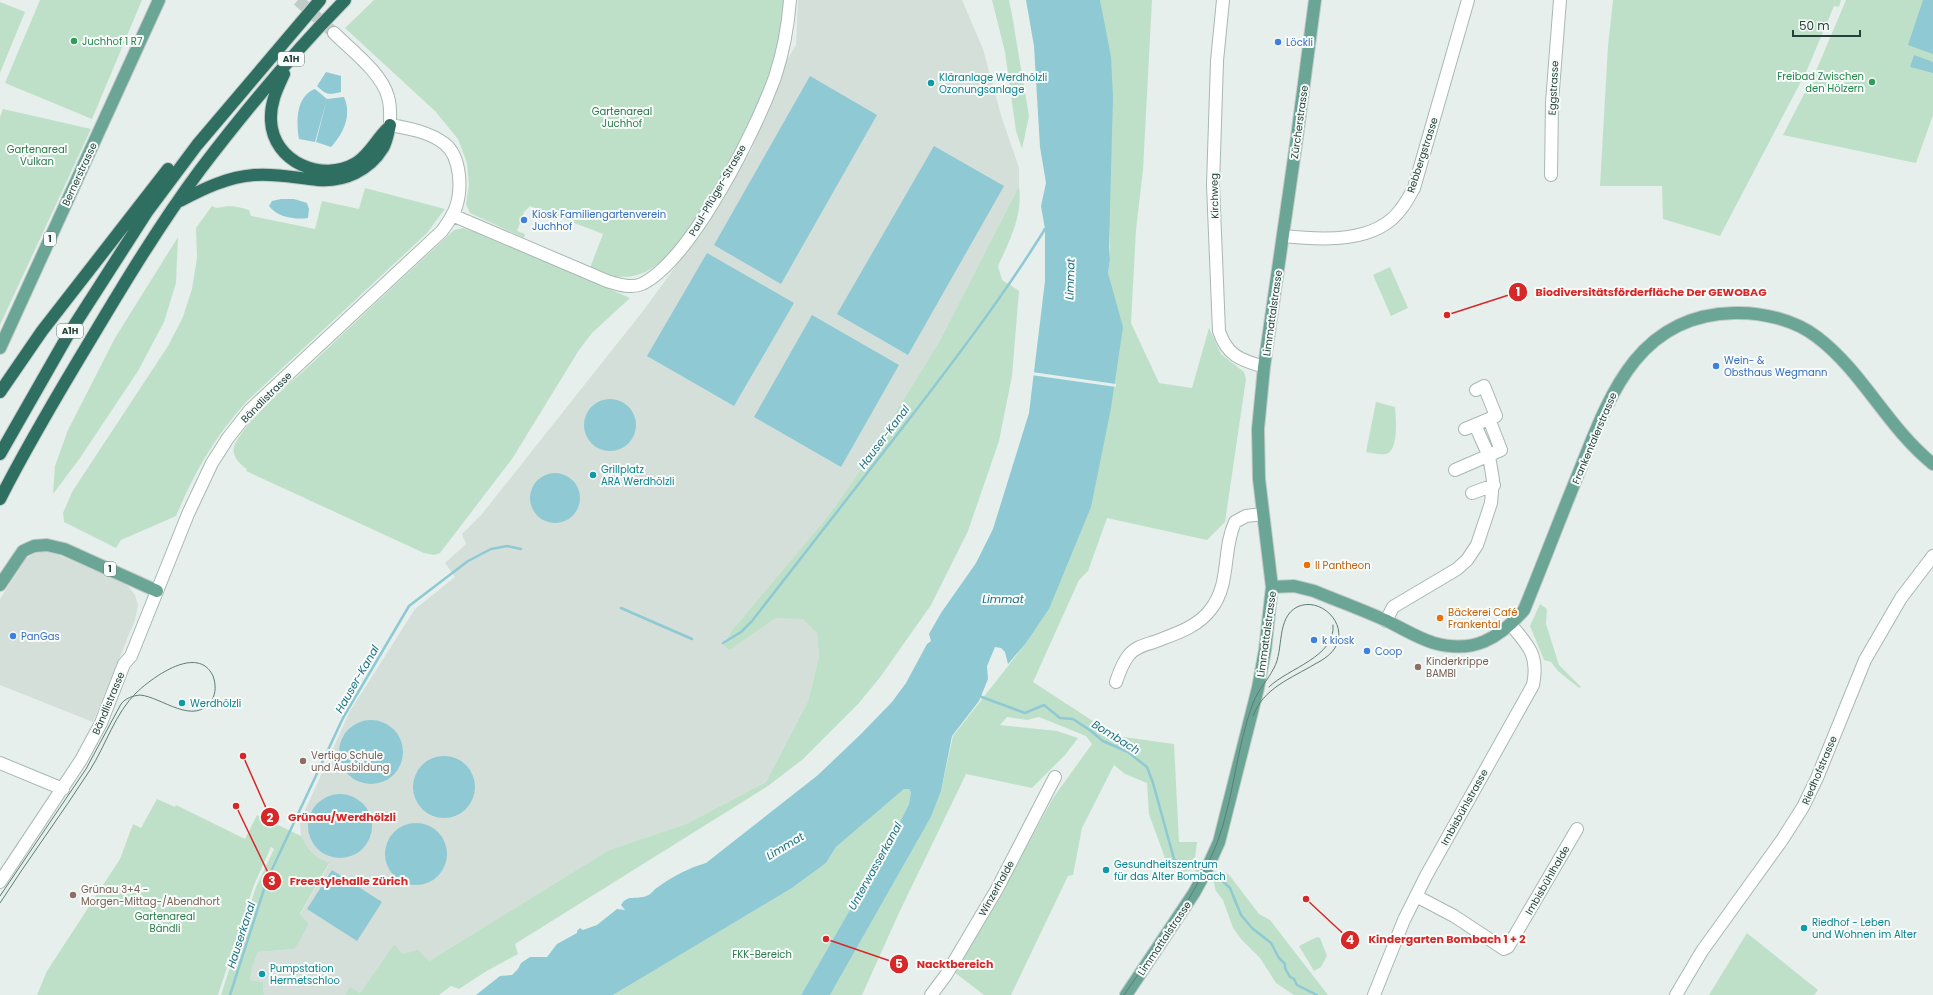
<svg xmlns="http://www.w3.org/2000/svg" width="1933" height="995" font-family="Poppins,sans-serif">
<rect width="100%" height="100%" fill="#e6efeb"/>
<path fill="#d4dfda" d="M 798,0 L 962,0 L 983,49 L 1001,115 L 1019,168 L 1019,186 L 939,342 L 854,480 L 824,521 L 732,630 L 730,650 L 776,618 L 803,618 L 817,633 L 819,656 L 808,701 L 766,782 L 686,824 L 609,850 L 429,961 L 403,954 L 394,944 L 360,993 L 350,988 L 345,995 L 264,995 L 263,982 L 250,980 L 252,968 L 258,952 L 295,949 L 307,920 L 300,915 L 329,864 L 317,857 L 308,848 L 301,836 L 300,824 L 303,815 L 350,711 L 415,609 L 455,577 L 445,563 L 466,544 L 462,534 L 482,514 L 643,311 L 694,241 L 751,151 L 787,60 L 796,45 Z
M 38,551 L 54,553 L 118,580 L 128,586 L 135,595 L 138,605 L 135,620 L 93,722 L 0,685 L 0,599 L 27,558 Z"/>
<path fill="#bfe0c8" d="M 40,0 L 142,0 L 92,119 L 5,83 Z
M 374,0 L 785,0 C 781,23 779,46 772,69 C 756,118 689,262 637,275 C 620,280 605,274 590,268 L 603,234 L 530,206 L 524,212 L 517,231 L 525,234 L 524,238 L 470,213 L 466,204 L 469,185 L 467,163 L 458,139 L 435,111 L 345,28 Z
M 992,0 L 1009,0 L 1012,15 L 1029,116 L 1022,149 L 1016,131 L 1005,52 Z
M 1100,0 L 1152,0 L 1143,170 L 1136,230 L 1131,323 L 1159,383 L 1192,388 L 1209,328 L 1221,354 L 1244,372 L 1246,379 L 1225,522 L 1207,540 L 1107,518 L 1088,571 L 1079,580 L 1033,682 L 1116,736 L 1174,744 L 1179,842 L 1197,842 L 1194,866 L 1220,873 L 1225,872 L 1230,876 L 1259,914 L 1270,920 L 1328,995 L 1294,995 L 1276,983 L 1260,958 L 1241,939 L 1233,928 L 1223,900 L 1216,891 L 1214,883 L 1194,870 L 1182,872 L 1166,861 L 1149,814 L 1147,783 L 1125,774 L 1114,765 L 1082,828 L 1073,875 L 1068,876 L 1011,995 L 984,995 L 954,972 L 989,916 L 1053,798 L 1092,744 L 1086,736 L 1039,717 L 1027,720 L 1007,717 L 1000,725 L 1057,731 L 1078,738 L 1065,755 L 1032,788 L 966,774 L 898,915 L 862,995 L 830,995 L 931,817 L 941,791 L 953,736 L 1026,643 L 1049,609 L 1114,300 L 1108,273 L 1110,260 L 1103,18 Z
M 1613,0 L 1841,0 L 1839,7 L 1834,6 L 1807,70 L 1720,236 L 1663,219 L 1662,186 L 1600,186 L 1608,46 Z
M 1846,0 L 1933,0 L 1933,115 L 1916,163 L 1783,135 L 1816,71 Z
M 0,2 L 25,12 L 0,73 Z
M 3,109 L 91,129 L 0,325 L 0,117 Z
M 1019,186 C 1023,215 1010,240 998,266 L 1002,280 L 1019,291 L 1012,376 L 999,441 L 968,531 L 931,605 L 881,676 L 859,703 L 803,759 L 768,786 L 515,944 L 518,954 L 485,972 L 459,989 L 451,986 L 439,995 L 345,995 L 350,987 L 360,993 L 394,944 L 403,954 L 418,950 L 429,961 L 609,850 L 686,824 L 766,782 L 808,701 L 819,656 L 817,633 L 803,619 L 776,618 L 730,650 L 724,646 L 732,630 L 824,521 L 854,480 L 939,342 Z
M 365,188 L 445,209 L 427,233 L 246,402 C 212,441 196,470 176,516 L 121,540 L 116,548 L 64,522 L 63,513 L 72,492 L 168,346 L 183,317 L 192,289 L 197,258 L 196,228 L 212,206 L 217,208 C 229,205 237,206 249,210 L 251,216 L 315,229 L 322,201 L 359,209 Z
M 463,228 L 478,233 L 479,231 L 630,298 L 592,333 L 579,350 L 512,459 L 440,553 L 434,555 L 424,553 L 246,471 L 247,469 C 239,464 230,454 235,444 C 248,418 286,387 308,367 C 356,321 405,276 454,230 Z
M 178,237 L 176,283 L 164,322 L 138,371 L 80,458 L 53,494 L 55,466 L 68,430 L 115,338 Z
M 1390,267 L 1408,308 L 1391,316 L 1373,275 Z
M 1376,402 L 1395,407 C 1396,417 1399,451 1386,454 C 1380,455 1372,453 1366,452 Z
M 1540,604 L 1547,609 L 1546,624 L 1559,665 L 1581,687 L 1579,688 L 1558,671 L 1551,662 L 1544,660 L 1530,626 Z
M 904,789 L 909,789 L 911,791 L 909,804 L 898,826 L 801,995 L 613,995 L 792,888 L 826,863 L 836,847 Z
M 157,799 L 175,807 L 176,805 L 245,839 L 257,815 L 301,836 L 308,848 L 317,857 L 329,863 L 300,914 L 307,921 L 308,925 L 295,949 L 258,952 L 252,968 L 250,980 L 263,982 L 264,995 L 221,995 L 256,887 L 274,849 L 271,847 L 254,885 L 218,995 L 37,995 L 47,971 L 120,859 L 133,824 L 141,828 Z
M 1747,933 L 1818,990 L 1814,995 L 1709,995 Z
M 1317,937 L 1320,938 L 1327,956 L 1321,967 L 1314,971 L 1299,946 Z"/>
<path fill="#8ec9d4" d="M 1026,0 L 1100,0 L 1111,57 L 1113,97 L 1109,246 L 1110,260 L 1108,273 L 1123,327 L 1111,408 L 1091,507 L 1049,609 L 1026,643 L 1008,664 L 1005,652 L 1001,648 L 995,647 L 987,666 L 988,679 L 979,701 L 952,736 L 941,791 L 931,817 L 830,995 L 801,995 L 898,826 L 909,804 L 911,792 L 909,789 L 904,789 L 836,847 L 826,863 L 792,888 L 613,995 L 476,995 L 500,976 L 512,975 L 518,969 L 521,963 L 530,957 L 547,957 L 557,944 L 577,933 L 577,931 L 580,928 L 583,930 L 597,925 L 617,909 L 625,910 L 621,905 C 627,894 637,900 646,896 C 651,895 654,889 658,887 C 673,876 689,868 706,863 L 818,775 L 860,735 L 892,702 L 906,683 L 927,644 L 931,641 L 929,634 L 941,613 L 976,563 L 993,529 L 1029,413 L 1045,281 L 1045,229 L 1041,206 L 1046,183 L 1040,147 L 1034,46 Z
M 1923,0 L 1933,0 L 1933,54 L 1908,45 Z
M 1914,55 L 1933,62 L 1933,73 L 1910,67 Z
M 326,72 L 341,76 L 341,92 C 329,95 326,95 317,86 Z
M 810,76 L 877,115 L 781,284 L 714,245 Z
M 315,89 L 327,99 L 315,142 L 299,139 C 296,122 296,96 315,89 Z
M 344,97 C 352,115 344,133 331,147 L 316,142 L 327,99 Z
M 934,146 L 1004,186 L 908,355 L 837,314 Z
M 281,199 L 294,199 L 307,203 L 309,209 L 308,218 C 295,220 277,217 269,206 L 272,201 Z
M 707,253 L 794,303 L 734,406 L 647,356 Z
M 812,315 L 899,365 L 841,467 L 754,417 Z
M584 425a26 26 0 1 1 52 0a26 26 0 1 1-52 0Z
M530 498a25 25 0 1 1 50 0a25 25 0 1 1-50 0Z
M339 752a32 32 0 1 1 64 0a32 32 0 1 1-64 0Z
M413 787a31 31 0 1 1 62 0a31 31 0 1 1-62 0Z
M308 826a32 32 0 1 1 64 0a32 32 0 1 1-64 0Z
M385 854a31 31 0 1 1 62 0a31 31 0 1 1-62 0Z
M 332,870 L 382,902 L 357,941 L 307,909 Z"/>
<path fill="#e6efeb" d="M 1032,372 L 1116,384 L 1116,387 L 1031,375 Z"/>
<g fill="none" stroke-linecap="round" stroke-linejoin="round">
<path stroke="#8ec9d4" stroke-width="2.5" d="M 621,608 L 692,639
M 723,643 L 741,632 L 752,621 C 805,553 857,486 910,418 C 957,357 1004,295 1045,229
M 979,696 L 1025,713 L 1044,705 L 1060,718 L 1073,719 L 1091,731 L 1103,741 L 1128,752 L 1147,767 L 1153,783 L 1174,859 L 1187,867 L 1195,868
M 1218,877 L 1230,888 L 1241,915 L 1252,928 L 1271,943 L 1279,958 L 1285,964 L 1285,968 L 1290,977 L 1294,979 L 1297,985 L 1317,995
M 230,995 L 267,880 L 343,718 L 409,606 L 468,561 L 491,549 L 507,546 L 521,549"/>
<path stroke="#bfccc8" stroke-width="12" stroke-dasharray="12 6" stroke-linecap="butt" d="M 298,0 L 334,33"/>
<g stroke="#a8b8b2" stroke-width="14">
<path id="minor" d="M 1223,0 L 1217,61 L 1213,185 L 1219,331 C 1227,356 1241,360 1264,367
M 1551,175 L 1552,102 L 1560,0
M 452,215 L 607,281 C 617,284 631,289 642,284 C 692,259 756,130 775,77 C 783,53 788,26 790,0
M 1283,236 C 1321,240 1376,244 1401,209 C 1406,203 1410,195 1414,188 L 1468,0
M 1465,429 L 1496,416 L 1484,386 L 1476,390
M 1455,470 L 1501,450 L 1489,419
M 1472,493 L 1494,485
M 1386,621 L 1393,607 L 1457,569 L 1467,560 L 1477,545 L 1491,503 L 1493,480 L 1489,456 L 1475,425
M 1116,682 C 1119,673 1123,662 1129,655 C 1135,647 1145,645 1154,642 C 1174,634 1197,628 1211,609 C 1231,583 1222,550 1235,522 L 1246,516 L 1263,514
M 0,763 L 63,789
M 0,882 L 81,760 L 101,723 L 124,664 L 131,656 L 188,514 L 212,463 L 228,438 L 250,410 L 267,394 L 442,231 C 447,224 453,216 456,207 C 462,189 461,157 445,144 C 430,132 408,128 390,125 C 390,116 391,106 388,97 C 382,73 351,50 334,33
M 1416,896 L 1454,916 L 1504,949 L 1508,947 L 1577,829
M 931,995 L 946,975 L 997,889 L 1055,777
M 1374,995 L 1404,920 L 1426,876 L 1533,685 C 1539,656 1529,646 1511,625
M 1676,995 L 1702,951 L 1782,840 L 1803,807 L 1817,778 L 1865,660 L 1901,598 L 1933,556"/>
</g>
<g stroke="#c2cac8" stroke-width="14">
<path id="major" d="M 0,348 L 159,0
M 0,585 L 23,551 L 34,546 L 47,545 L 64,549 L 157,591
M 1272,587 L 1294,586 L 1314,591 C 1338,601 1363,610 1387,621 C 1402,628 1417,638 1434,643 C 1473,654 1499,639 1524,610 C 1542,566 1559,521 1577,477 C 1608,400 1635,315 1734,313 C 1762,312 1795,320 1817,337 C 1863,372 1887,427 1933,464
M 1126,995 L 1194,893 L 1205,873 L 1219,842 L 1258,688 L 1265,650 L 1272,587 L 1259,479 L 1258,429 L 1264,367 L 1297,137 L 1315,0"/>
</g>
<g stroke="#c2cac8" stroke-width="14">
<path id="highway" d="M 284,74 C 277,89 270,103 271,121 C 273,162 322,183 356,163 C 369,155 376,140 387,129
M 180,201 C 203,189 227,177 254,175 C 276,173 296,178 318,180 C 344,182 369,171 383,148 C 387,141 388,133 390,125
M 0,392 L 42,331 L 168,169
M 0,454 L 68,335 L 147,212 L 197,145 L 320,0
M 0,499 C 28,444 59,392 91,339 C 125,282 160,224 200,170 C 245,111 293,53 345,0"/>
</g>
<use href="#minor" stroke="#fff" stroke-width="12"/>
<use href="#major" stroke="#6aa596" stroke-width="12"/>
<use href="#highway" stroke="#2f6f62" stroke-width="12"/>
<path stroke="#5f7d75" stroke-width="1" d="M 1269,687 C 1288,668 1336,657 1333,625
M 0,896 L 86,769 L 121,704 C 126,698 132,696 140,695 C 162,697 194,727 212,700 C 216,693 216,684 213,676 C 198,644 153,677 137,692 C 115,713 106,745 90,770 C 61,815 29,858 0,903
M 1124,995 C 1157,946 1195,898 1217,843 C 1234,798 1236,748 1253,703 C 1258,690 1268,680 1274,668 C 1284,650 1276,618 1297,607 C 1320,596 1348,623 1336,646 C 1332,654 1323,660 1315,664 C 1292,678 1263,688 1253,716"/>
</g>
<g fill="#2e9e5b" stroke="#f7fbf9" stroke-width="1.5">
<circle cx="74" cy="41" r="4"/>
<circle cx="1872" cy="82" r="4"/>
</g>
<g fill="#3f7fe0" stroke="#f7fbf9" stroke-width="1.5">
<circle cx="1278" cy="42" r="4"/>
<circle cx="524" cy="220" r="4"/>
<circle cx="1716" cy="366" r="4"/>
<circle cx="13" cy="636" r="4"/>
<circle cx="1314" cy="640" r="4"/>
<circle cx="1367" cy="651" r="4"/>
</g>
<g fill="#0f9aa8" stroke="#f7fbf9" stroke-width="1.5">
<circle cx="931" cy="83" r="4"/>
<circle cx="593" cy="475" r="4"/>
<circle cx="182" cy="703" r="4"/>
<circle cx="1106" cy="870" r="4"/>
<circle cx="1804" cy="928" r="4"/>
<circle cx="262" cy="974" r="4"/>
</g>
<g fill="#e8710a" stroke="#f7fbf9" stroke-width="1.5">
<circle cx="1307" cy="565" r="4"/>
<circle cx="1440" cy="618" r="4"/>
</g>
<g fill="#8d6e63" stroke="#f7fbf9" stroke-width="1.5">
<circle cx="1418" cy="667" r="4"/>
<circle cx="303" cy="761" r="4"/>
<circle cx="73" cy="895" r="4"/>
</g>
<g text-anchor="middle" stroke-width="4" stroke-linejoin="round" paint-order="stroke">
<g fill="#f7fbf9" stroke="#637a73" stroke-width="1">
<rect x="278" y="52" width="26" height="14" rx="3"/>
<rect x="44" y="232" width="12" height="14" rx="3"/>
<rect x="57" y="324" width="26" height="14" rx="3"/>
<rect x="104" y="562" width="12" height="14" rx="3"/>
</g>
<g font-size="9" font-weight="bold" fill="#24423a">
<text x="291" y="62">A1H</text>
<text x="50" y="242">1</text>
<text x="70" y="334">A1H</text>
<text x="110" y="572">1</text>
</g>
<g font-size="10" fill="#27864d" stroke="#f7fbf9" text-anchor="start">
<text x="82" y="45">Juchhof 1 R7</text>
<text x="1864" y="80" text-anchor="end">Freibad Zwischen<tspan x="1864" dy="12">den Hölzern</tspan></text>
</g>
<g font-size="10" fill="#366cbe" stroke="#f7fbf9" text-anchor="start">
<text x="1286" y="46">Löckli</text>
<text x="532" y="218">Kiosk Familiengartenverein<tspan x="532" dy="12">Juchhof</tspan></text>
<text x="1724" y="364">Wein- &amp;<tspan x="1724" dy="12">Obsthaus Wegmann</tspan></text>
<text x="21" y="640">PanGas</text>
<text x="1322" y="644">k kiosk</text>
<text x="1375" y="655">Coop</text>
</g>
<g font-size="10" fill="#0d838f" stroke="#f7fbf9" text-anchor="start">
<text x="939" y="81">Kläranlage Werdhölzli<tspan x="939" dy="12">Ozonungsanlage</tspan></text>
<text x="601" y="473">Grillplatz<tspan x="601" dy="12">ARA Werdhölzli</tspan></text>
<text x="190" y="707">Werdhölzli</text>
<text x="1114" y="868">Gesundheitszentrum<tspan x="1114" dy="12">für das Alter Bombach</tspan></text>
<text x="1812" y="926">Riedhof - Leben<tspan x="1812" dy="12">und Wohnen im Alter</tspan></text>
<text x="270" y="972">Pumpstation<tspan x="270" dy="12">Hermetschloo</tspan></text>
</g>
<g font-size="10" fill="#24423a" stroke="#f7fbf9">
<text transform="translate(1553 88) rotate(-87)" y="4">Eggstrasse</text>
<text transform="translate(1299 122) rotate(-82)" y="4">Zürcherstrasse</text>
<text transform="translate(1422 155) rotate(-72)" y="4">Rebbergstrasse</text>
<text transform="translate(79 174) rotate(-65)" y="4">Bernerstrasse</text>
<text transform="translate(717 190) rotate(-60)" y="4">Paul-Pflüger-Strasse</text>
<text transform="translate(1214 196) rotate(-91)" y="4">Kirchweg</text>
<text transform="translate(1272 313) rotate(-82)" y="4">Limmattalstrasse</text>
<text transform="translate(266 397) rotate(-45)" y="4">Bändlistrasse</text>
<text transform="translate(1594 438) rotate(-67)" y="4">Frankentalerstrasse</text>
<text transform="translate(1266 634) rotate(-82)" y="4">Limmattalstrasse</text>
<text transform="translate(108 703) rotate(-67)" y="4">Bändlistrasse</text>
<text transform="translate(1819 770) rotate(-67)" y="4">Riedhofstrasse</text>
<text transform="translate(1464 807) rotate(-61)" y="4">Imbisbühlstrasse</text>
<text transform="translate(1547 880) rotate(-60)" y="4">Imbisbühlhalde</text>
<text transform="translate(996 888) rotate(-61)" y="4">Winzerhalde</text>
<text transform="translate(1164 938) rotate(-56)" y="4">Limmattalstrasse</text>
</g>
<g font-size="10" fill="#2d7a4b" stroke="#f7fbf9">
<text x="622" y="115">Gartenareal<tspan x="622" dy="12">Juchhof</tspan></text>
<text x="37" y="153">Gartenareal<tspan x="37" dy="12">Vulkan</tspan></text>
<text x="165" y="920">Gartenareal<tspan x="165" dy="12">Bändli</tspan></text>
<text x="762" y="958">FKK-Bereich</text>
</g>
<g font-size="10" fill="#c56008" stroke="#f7fbf9" text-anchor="start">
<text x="1315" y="569">Il Pantheon</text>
<text x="1448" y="616">Bäckerei Café<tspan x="1448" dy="12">Frankental</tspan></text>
</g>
<g font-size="10" fill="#785e54" stroke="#f7fbf9" text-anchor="start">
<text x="1426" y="665">Kinderkrippe<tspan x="1426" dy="12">BAMBI</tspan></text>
<text x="311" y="759">Vertigo Schule<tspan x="311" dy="12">und Ausbildung</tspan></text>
<text x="81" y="893">Grünau 3+4 -<tspan x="81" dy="12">Morgen-Mittag-/Abendhort</tspan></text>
</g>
<g font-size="11" font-style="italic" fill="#1c6f80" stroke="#f7fbf9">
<text transform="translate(1070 279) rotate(-88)" y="4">Limmat</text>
<text transform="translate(884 437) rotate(-53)" y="4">Hauser-Kanal</text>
<text x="1003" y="603">Limmat</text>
<text transform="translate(357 679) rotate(-60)" y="4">Hauser-Kanal</text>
<text transform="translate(1116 737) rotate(32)" y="4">Bombach</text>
<text transform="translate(785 846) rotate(-31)" y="4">Limmat</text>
<text transform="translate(875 866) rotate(-61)" y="4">Unterwasserkanal</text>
<text transform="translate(241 935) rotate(-72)" y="4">Hauserkanal</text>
</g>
</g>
<path fill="none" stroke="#d62828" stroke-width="1.5" d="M1447 315L1518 292M243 756L270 817M236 806L272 881M1306 899L1350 940M826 939L899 964"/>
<g fill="#d62828" stroke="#f7fbf9" stroke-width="1.5">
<circle cx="1447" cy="315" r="4"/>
<circle cx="243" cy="756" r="4"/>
<circle cx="236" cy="806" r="4"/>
<circle cx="1306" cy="899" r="4"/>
<circle cx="826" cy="939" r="4"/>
<circle cx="1518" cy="292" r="10"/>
<circle cx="270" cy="817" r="10"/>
<circle cx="272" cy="881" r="10"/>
<circle cx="1350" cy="940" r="10"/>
<circle cx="899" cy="964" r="10"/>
</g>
<g font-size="12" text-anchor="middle" font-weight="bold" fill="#fff">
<text x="1518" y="296">1</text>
<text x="270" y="822">2</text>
<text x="272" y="885">3</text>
<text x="1350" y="944">4</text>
<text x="899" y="968">5</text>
</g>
<g font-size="11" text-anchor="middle" font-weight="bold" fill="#d62828" stroke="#f7fbf9" stroke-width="4" stroke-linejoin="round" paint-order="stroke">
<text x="1651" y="296">Biodiversitätsförderfläche Der GEWOBAG</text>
<text x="342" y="821">Grünau/Werdhölzli</text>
<text x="349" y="885">Freestylehalle Zürich</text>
<text x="1447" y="943">Kindergarten Bombach 1 + 2</text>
<text x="955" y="968">Nacktbereich</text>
</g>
<path d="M1793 30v6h67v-6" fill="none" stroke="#24423a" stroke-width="2"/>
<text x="1799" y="30" font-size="12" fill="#24423a" stroke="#f7fbf9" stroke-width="3" paint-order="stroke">50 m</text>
</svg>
